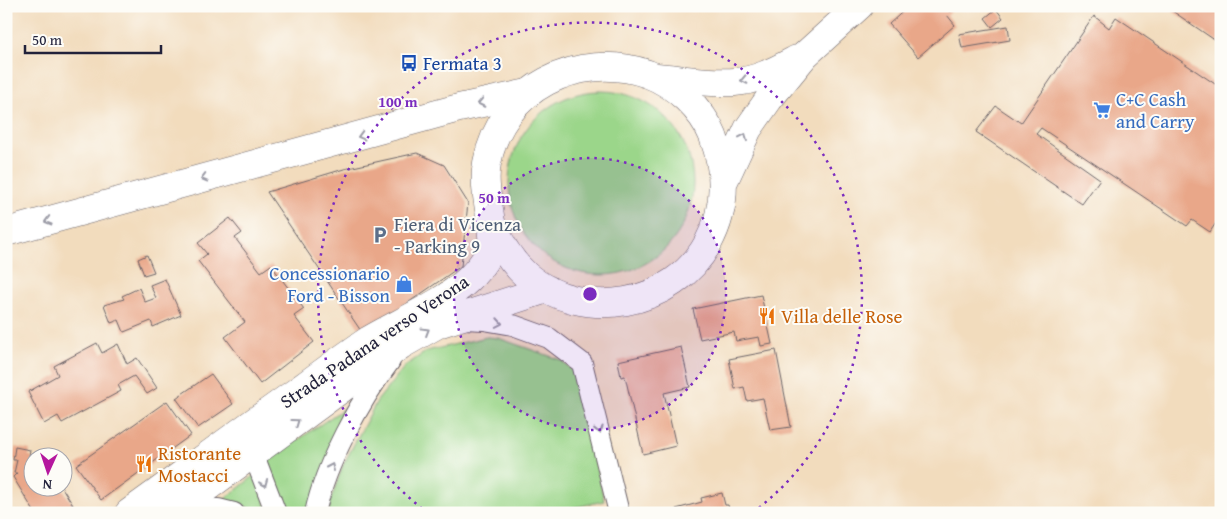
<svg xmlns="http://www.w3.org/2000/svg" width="1227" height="519" font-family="'Gentium Book Plus',serif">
<rect width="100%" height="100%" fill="#fdfcf7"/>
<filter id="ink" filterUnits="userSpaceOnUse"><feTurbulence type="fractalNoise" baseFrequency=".02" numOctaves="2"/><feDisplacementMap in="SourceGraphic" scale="10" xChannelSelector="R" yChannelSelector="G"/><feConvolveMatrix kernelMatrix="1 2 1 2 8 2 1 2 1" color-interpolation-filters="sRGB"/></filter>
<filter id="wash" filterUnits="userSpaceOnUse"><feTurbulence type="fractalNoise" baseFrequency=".0096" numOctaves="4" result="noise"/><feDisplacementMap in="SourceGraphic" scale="20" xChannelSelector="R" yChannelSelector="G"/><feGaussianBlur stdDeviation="1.12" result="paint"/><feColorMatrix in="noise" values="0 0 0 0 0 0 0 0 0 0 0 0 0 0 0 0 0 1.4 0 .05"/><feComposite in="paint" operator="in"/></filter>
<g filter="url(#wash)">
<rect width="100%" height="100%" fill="#f2dcbd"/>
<path fill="#9bd68a" stroke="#5e7c62" d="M509 183a92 92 0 1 1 184 0a92 92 0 1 1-184 0Z
M 487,337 L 498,338 L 561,360 L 576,373 L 581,387 L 604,501 L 549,513 L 329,513 L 330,502 L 343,465 L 377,401 L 405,366 L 427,351 Z
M 349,407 L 308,513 L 284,513 L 267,464 L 270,459 L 343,409 Z
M 255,475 L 269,513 C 258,513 248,506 237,504 C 232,503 226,504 220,503 Z"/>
<g id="blocks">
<path fill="#e9a789" d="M 909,6 L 956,6 L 947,15 L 955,25 L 918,57 L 889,24 Z
M 1165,6 L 1221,6 L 1221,40 L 1219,43 Z
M 996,9 L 1003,18 L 992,27 L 985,18 Z
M 1094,16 L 1109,28 L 1116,17 L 1221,88 L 1221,215 L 1210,232 L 1192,220 L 1187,226 L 1041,128 L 1036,134 L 1100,179 L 1082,204 L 976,132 L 996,106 L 1021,123 Z
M 1008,26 L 1010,40 L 962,48 L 959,34 Z
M 417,153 L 444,165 L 468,203 L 461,266 L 363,334 L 267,192 L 344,169 Z
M 230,218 L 242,233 L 235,238 L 261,272 L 271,265 L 304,309 L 294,316 L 314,342 L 260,384 L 225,337 L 245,322 L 198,261 L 207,254 L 198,243 Z
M 147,255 L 154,272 L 144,275 L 138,259 Z
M 165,279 L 181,315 L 153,327 L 151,321 L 124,332 L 119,320 L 111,323 L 104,305 L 124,299 L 122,296 L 139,288 L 145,302 L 156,298 L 150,285 Z
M 761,295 L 772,344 L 761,346 L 759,337 L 736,341 L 734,332 L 700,339 L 693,309 Z
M 97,343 L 102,353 L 118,344 L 127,364 L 137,358 L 157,388 L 147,394 L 134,376 L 118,385 L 121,391 L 62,423 L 58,416 L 44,424 L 28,392 L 58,375 L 54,366 Z
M 681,347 L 690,387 L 664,393 L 676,446 L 643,454 L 625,376 L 621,377 L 618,361 Z
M 776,350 L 791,427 L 770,430 L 763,398 L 747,401 L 744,387 L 735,389 L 729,359 Z
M 211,374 L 233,404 L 198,428 L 176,398 Z
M 167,401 L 191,435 L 101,500 L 76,465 Z
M 15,447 L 30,450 L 29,456 L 32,456 L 32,486 L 61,486 L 76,510 L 71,513 L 35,513 L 13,477 L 17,473 L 14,473 L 17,460 L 13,460 Z
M 722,493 L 725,505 L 728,505 L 730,513 L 677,513 L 676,509 L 702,502 L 701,498 Z"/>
</g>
</g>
<g filter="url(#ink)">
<use href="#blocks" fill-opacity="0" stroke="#6b6368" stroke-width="1"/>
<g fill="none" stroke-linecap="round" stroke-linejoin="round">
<g stroke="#6b6368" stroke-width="22">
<path id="street" d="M 465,319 L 484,320 L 513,325 L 549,338 L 582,363 L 619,513
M 256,442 L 253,453 L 276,513
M 176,510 L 218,509 L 234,513
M 315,513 C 326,463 359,402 390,361"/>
</g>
<g stroke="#6b6368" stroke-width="29">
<path id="secondary" d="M 657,77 C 683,79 709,84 735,82 C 757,81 778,69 797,59
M 724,181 L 748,129 L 769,99 L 805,55 L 859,6
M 129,513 C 186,472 242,430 299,390 C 322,373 345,356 369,340 C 401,321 443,304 469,279 C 479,269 489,257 492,243 C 493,237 491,230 491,224 C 489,204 483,184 487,163 C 501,88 578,50 648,74 C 675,84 702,109 713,136 C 727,173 727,208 708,243 C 674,307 583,323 527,276 C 510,261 499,242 490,220
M 172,513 L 401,345 L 438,324 L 547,289"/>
</g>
<g stroke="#6b6368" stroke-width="29">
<path id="highway" d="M 6,232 L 459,108 L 528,93"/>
</g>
<use href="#street" stroke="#fff" stroke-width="20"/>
<use href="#secondary" stroke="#fff" stroke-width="28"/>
<use href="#highway" stroke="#fff" stroke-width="28"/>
</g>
<defs><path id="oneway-chevron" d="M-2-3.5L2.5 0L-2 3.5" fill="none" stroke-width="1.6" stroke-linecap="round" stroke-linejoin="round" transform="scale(1.25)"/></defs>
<g stroke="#9c9ca7">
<use href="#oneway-chevron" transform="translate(744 80) rotate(168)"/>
<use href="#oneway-chevron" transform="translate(481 103) rotate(168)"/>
<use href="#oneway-chevron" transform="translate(361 136) rotate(165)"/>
<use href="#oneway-chevron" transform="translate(744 137) rotate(-65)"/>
<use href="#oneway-chevron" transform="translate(204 178) rotate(165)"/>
<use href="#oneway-chevron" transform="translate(48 221) rotate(164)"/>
<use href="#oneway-chevron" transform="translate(499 323) rotate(10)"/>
<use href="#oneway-chevron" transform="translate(426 331) rotate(-31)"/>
<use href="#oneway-chevron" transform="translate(296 422) rotate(-36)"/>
<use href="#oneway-chevron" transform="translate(599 430) rotate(76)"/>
<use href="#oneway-chevron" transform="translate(331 467) rotate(-66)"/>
<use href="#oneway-chevron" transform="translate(264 483) rotate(68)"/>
</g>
</g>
<circle cx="590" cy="294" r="136" fill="#7b2cbf" fill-opacity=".12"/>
<g fill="none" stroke="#7b2cbf" stroke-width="2.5" stroke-dasharray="2.5 5">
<circle cx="590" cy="294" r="136"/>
<path d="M428 513A272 272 0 1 1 752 513"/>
</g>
<defs>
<g id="bus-bare" transform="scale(1.35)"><path d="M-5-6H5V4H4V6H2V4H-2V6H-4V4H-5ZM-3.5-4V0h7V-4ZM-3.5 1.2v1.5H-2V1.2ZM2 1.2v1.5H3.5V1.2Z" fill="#1a4fb4" stroke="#fdfcf7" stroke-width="2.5" paint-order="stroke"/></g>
<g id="supermarket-bare" transform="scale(1.35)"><path d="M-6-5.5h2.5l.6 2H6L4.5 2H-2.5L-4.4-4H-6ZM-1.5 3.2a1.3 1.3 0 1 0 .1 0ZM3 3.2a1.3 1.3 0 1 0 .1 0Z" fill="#3f7fe0" stroke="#fdfcf7" stroke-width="2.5" paint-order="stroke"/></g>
<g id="parking-bare" transform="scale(1.35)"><path d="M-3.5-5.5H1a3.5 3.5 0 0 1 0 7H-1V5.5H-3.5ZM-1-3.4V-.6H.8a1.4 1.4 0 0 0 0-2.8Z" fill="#5c6f8a" stroke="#fdfcf7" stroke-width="2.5" paint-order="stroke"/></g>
<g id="shop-bare" transform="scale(1.35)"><path d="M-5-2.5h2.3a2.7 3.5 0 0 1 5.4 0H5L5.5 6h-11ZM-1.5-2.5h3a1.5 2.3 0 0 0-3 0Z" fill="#3f7fe0" stroke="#fdfcf7" stroke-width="2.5" paint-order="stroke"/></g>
<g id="restaurant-bare" transform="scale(1.35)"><path d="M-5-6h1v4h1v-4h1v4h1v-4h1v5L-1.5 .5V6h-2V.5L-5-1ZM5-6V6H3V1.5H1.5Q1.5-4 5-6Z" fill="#e8710a" stroke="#fdfcf7" stroke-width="2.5" paint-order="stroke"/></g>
</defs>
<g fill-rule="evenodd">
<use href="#bus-bare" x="409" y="63"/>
<use href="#supermarket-bare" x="1102" y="110"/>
<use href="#parking-bare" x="380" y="235"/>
<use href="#shop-bare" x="404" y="284"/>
<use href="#restaurant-bare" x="767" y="316"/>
<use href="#restaurant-bare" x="144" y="464"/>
</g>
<g text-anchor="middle" stroke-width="4" stroke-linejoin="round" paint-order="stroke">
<g font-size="19" fill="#164399" stroke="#fdfcf7" text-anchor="start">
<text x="423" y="70">Fermata 3</text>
</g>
<g font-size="19" fill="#366cbe" stroke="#fdfcf7" text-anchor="start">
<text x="1116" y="106">C+C Cash<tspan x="1116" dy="22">and Carry</tspan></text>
<text x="390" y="280" text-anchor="end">Concessionario<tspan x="390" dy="22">Ford - Bisson</tspan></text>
</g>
<g font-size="19" fill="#4e5e75" stroke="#fdfcf7" text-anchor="start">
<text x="394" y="231">Fiera di Vicenza<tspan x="394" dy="22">- Parking 9</tspan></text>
</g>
<g font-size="19" fill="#c56008" stroke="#fdfcf7" text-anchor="start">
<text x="781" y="323">Villa delle Rose</text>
<text x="158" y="460">Ristorante<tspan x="158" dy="22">Mostacci</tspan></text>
</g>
<g font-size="19" fill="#22223b" stroke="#fdfcf7">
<text transform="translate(374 341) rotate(-34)" y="7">Strada Padana verso Verona</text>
</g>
</g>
<circle cx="590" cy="294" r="8" fill="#7b2cbf" stroke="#fdfcf7" stroke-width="2.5"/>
<g font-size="15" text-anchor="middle" font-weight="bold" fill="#7b2cbf" stroke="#fdfcf7" stroke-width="4" stroke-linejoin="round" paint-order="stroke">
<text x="398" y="107">100 m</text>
<text x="494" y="203">50 m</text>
</g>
<rect width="1227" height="519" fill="none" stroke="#fdfcf7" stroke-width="25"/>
<g transform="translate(48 472) rotate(183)"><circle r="24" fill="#fdfcf7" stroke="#a5a5ac"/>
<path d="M0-4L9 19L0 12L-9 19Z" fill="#b5179e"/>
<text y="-8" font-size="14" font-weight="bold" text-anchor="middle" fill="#22223b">N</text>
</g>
<path d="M25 45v8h136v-8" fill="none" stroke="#22223b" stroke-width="2.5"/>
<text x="32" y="45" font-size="15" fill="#22223b" stroke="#fdfcf7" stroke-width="4" paint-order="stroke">50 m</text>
</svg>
